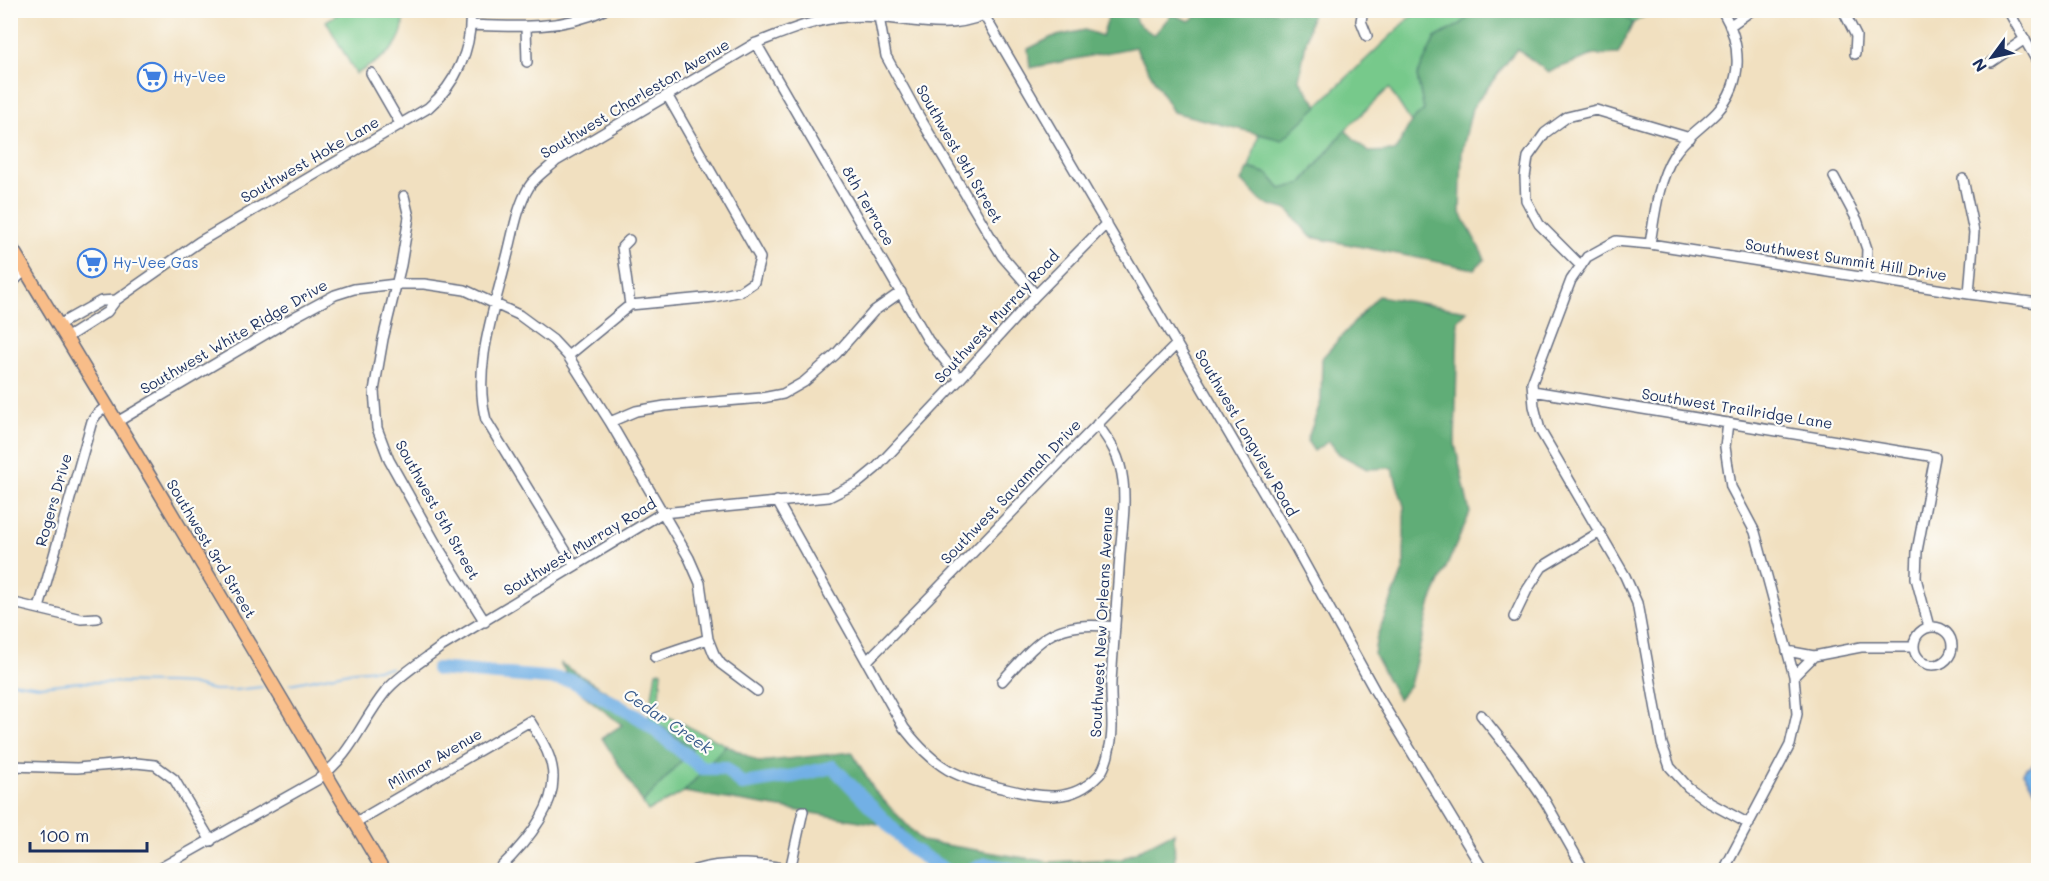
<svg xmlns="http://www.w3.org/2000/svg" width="2049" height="881" font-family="Mali,sans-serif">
<rect width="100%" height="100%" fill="#fdfcf7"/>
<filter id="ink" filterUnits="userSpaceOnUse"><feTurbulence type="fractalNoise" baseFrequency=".0167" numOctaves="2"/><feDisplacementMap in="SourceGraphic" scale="12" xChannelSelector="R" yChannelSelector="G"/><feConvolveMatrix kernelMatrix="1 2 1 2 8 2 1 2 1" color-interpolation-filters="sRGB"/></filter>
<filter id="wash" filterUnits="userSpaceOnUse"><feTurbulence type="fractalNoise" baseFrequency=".008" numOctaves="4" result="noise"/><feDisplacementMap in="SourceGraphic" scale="24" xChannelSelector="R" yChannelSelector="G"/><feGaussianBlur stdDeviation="1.35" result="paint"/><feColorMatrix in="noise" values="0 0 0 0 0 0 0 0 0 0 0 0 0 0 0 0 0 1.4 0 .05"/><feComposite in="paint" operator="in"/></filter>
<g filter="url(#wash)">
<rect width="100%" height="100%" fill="#f1e0c0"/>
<path fill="#77c98b" stroke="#497c74" stroke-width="1.5" d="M 344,10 L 403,11 C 408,45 382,59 356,74 L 326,21 Z
M 1417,11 L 1653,11 L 1633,23 L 1618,54 L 1593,55 L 1548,72 L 1473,11 L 1461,24 L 1435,38 L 1417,76 L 1424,110 L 1411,122 L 1389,88 L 1345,130 L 1301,184 L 1281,189 L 1268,174 L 1249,168 L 1259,134 L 1282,139 Z
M 662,671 L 658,712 L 726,745 L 684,792 L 648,811 L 643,803 L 692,749 L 649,718 L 656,672 Z"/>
<path fill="#61ad77" stroke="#3e6e6a" stroke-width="1.5" d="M 1103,11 L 1132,11 L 1137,23 L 1154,35 L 1172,14 L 1189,21 L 1202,13 L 1201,11 L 1312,11 L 1299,79 L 1318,106 L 1282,140 L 1173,112 L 1135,47 L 1030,68 L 1028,49 L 1052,37 L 1085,30 L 1102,36 L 1108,18 Z
M 1473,11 L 1618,11 L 1633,23 L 1618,54 L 1593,55 L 1548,72 L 1517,49 L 1472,108 L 1462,152 L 1460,211 L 1485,259 L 1474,269 L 1311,237 L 1288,210 L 1263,203 L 1242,181 L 1249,168 L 1268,174 L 1281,189 L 1301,184 L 1345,130 L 1368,152 L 1395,151 L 1411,122 L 1424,110 L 1417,76 L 1435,38 L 1461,24 Z
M 1378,296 L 1467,311 L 1458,320 L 1455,444 L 1470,513 L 1431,602 L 1410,685 L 1398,699 L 1374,654 L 1377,636 L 1404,568 L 1404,506 L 1392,468 L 1367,469 L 1339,454 L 1329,441 L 1314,451 L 1307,441 L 1321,401 L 1322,358 Z
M 560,663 L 649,718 L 693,748 L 643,803 L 602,738 L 622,725 L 576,689 Z
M 726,745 L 759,762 L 852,752 L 874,790 L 922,841 L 1049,862 L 1122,859 L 1174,832 L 1175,870 L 928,870 L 902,828 L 684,792 Z"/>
<path fill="#72b0e5" stroke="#4670a2" stroke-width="1.5" d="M 2038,761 L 2038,795 L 2023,773 L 2025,769 Z"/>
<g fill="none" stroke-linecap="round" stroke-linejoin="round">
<path stroke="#72b0e5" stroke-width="2" d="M 10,682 L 40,686 L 79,682 L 171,683 L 190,684 L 213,690 L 235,690 L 262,687
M 290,684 L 354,671 L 391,668"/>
<path stroke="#72b0e5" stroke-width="14" d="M 437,669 L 571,680 L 640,718 L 702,768 L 725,768 L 742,784 L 794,776 L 833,767 L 912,849 L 945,870
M 972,870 L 987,864 L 1014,870"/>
</g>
</g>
<g filter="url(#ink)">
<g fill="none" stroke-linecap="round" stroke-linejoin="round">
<g stroke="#666d80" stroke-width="12">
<path id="minor" d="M 981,10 L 1297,550 L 1375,691 L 1483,870
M 1363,10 L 1361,21 L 1367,36
M 1843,10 L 1856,36 L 1855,54
M 2008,10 L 2038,63
M 879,17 L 886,56 L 916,111 L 1002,256 L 1036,295
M 471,25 C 515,27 562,30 604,10
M 1731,25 L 1752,10
M 526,27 L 527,62
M 756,43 L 928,340 L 960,379
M 1991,62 L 2025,39
M 371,73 L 401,125
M 1834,177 L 1857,220 L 1867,249 L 1866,278
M 1963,179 L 1974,232 L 1969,294
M 404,196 L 409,217 L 401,265 L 383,339 L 374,391 L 377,428 L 389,460 L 436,544 L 485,622
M 629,240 L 622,247 L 630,305
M 1650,244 C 1655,213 1658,181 1674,155 C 1684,138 1703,127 1717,112 C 1744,82 1742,44 1722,10
M 1581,266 L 1539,224 L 1526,200 L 1525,177 L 1528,157 L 1545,133 L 1567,117 L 1596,110 L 1690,138
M 10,285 L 25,270
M 58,325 L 101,301 L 116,300
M 66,338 L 107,312 L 116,300 L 199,242 L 428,108 C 456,84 473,48 470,10
M 568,356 L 630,305 L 714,297 L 741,291 L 754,282 L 760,258 L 667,95
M 1533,391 L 1935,457 L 1917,551 L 1916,578 L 1929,627
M 117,422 L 296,316 L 335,295 L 354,289 L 396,284 L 424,284 L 465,290 L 519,315 L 553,340 L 568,356 L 610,422 L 689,558 L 700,583 L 708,639 L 714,654 L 721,664 L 757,691
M 610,422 L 636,411 L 665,406 L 762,398 L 783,394 L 804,382 L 836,354 L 874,311 L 901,292
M 777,501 L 904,728 C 936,769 956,778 1006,789 C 1041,797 1072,804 1099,775 C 1104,770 1108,757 1109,750 C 1115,729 1110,703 1111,681 C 1114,639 1117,596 1120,554 C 1122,530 1126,505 1123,481 C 1120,456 1111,443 1097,424
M 575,566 L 486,420 C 472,368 495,307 507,257 C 513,234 517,207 529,187 C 535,177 548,169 556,161 L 756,43 C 785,32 815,19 846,17 C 895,12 937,35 984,15
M 10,602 L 81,619 L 97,618
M 39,608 L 92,421 L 97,414 L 107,406
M 1514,617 L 1527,590 L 1542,567 L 1600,532
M1914 646a19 19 0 1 1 38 0a19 19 0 1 1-38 0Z
M 1787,651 L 1814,656 L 1861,647 L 1913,647
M 655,657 L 708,639
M 867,661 C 971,556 1072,448 1177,344
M 1794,676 L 1814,656
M 1002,681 C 1041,638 1053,620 1115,627
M 1481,715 L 1517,760 L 1545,801 L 1584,870
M 10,766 L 77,768 L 136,763 L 155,765 L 174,779 L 211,841
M 356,822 L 530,721 C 540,738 553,756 553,777 C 554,812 521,848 498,870
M 1749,824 L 1710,803 L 1688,787 L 1670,767 L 1662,744 L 1637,603 L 1625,576 L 1540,430 L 1534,406 L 1532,383 L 1571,280 L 1587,257 L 1616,241 L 1650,244 L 1969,294 L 2038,303
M 157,870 L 317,780 C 353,754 360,723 386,691 C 399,675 424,660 441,647 L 662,513 L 829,497 L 859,482 L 876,468 L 960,379 L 1036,295 L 1107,223
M 695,870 C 728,860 762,864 796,870
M 790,870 L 803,811
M 1724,870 L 1790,745 L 1797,714 L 1794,676 L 1755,532 L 1731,487 L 1725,447 L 1728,423"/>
</g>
<g stroke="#666d80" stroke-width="15">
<path id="major" d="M 10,245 L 152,480 L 383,870"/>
</g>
<use href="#minor" stroke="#fff" stroke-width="9"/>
<use href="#major" stroke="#f8bd89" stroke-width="12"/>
</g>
</g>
<defs>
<g id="supermarket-ring" transform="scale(1.5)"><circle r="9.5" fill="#fdfcf7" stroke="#3f7fe0" stroke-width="1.5"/><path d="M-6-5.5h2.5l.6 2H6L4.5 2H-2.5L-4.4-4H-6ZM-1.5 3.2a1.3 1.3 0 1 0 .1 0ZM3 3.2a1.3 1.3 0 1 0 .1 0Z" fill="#3f7fe0"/></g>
</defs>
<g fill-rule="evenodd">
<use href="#supermarket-ring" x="152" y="77"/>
<use href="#supermarket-ring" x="92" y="263"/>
</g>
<g text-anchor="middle" stroke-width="4.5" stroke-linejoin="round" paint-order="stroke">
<g font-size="15" fill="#366cbe" stroke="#fdfcf7" text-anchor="start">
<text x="173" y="82">Hy-Vee</text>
<text x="113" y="268">Hy-Vee Gas</text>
</g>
<g font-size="15" fill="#1b2f5e" stroke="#fdfcf7">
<text transform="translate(635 99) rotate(-31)" y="5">Southwest Charleston Avenue</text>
<text transform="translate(959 154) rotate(60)" y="5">Southwest 9th Street</text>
<text transform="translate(310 160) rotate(-30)" y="5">Southwest Hoke Lane</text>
<text transform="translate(868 206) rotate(60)" y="5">8th Terrace</text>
<text transform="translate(1846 260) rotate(9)" y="5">Southwest Summit Hill Drive</text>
<text transform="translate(997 317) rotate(-47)" y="5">Southwest Murray Road</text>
<text transform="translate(234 337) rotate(-30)" y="5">Southwest White Ridge Drive</text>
<text transform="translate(1737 409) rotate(9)" y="5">Southwest Trailridge Lane</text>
<text transform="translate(1246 433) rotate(60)" y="5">Southwest Longview Road</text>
<text transform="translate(1011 492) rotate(-46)" y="5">Southwest Savannah Drive</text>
<text transform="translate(54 500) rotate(-74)" y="5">Rogers Drive</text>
<text transform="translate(437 510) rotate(61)" y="5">Southwest 5th Street</text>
<text transform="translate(580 547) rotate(-31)" y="5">Southwest Murray Road</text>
<text transform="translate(211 549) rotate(59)" y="5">Southwest 3rd Street</text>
<text transform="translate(1102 622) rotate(-87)" y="5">Southwest New Orleans Avenue</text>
<text transform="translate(435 759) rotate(-30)" y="5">Milmar Avenue</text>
</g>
<g font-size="16" font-style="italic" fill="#395c8d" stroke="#fdfcf7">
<text transform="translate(668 721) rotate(34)" y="6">Cedar Creek</text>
</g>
</g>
<rect width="2049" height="881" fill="none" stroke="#fdfcf7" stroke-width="36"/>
<g transform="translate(1992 57) rotate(237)" stroke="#fdfcf7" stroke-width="4.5" paint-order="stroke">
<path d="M0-4.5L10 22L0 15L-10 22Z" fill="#1b2f5e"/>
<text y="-9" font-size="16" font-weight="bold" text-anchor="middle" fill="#1b2f5e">N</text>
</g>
<path d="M30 842v9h117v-9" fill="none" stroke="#1b2f5e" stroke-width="3"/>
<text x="39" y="842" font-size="18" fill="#1b2f5e" stroke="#fdfcf7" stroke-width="4.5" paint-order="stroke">100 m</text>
</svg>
